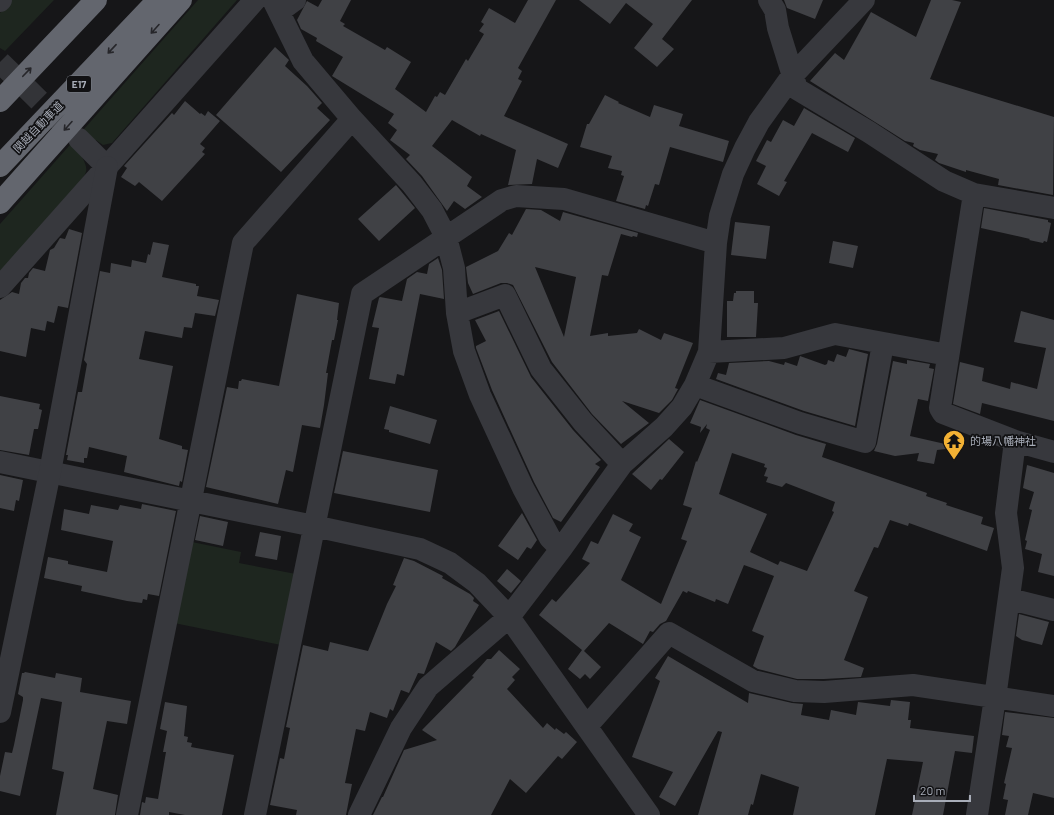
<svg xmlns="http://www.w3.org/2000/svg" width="1054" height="815" font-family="Barlow,'Noto Sans JP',sans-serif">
<rect width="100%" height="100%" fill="#161618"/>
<path fill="#1e261f" d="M 11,0 L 54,0 L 5,51 L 0,48 L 0,13 Z
M 198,0 L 237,0 L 112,143 L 103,145 L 96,140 L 82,157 C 90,172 86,173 77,186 L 0,272 L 0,224 Z
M 192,542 L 241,552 L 239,563 L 296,574 L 281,645 L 174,623 Z"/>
<path fill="#404145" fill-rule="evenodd" d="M 322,0 L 351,0 L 340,21 L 345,24 L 343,26 L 385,50 L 387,47 L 411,62 L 395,89 L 426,112 L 435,96 L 437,97 L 440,92 L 445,95 L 466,59 L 468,61 L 484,34 L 479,31 L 484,24 L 481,22 L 489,8 L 515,23 L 528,0 L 556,0 L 518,68 L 522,71 L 518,79 L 522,81 L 504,116 L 568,144 L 558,168 L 537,159 L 532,184 L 508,185 L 516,150 L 481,134 L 480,136 L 452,120 L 432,146 L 472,177 L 467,186 L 482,197 L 465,209 L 454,201 L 447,211 L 422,176 L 406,159 L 410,155 L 390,140 L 397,130 L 388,123 L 394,114 L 332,76 L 343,57 L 316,41 L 317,38 L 301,29 L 297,20 L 307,1 L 318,7 Z
M 579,0 L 692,0 L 662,39 L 674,49 L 657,67 L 634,48 L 653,24 L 626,3 L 610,24 Z
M 784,0 L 823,0 L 815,19 L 787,8 Z
M 931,0 L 952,0 L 961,2 L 930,79 L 1054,117 L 1053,195 L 998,185 L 999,179 L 966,170 L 966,172 L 939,163 L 935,160 L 938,154 L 920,150 L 913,146 L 914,143 L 905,141 L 810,81 L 835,53 L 844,60 L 871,12 L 916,37 Z
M 275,47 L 289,60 L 285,66 L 307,86 L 322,103 L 317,108 L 330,120 L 281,172 L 216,115 Z
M 605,95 L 619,102 L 618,103 L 650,117 L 654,105 L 683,114 L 679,126 L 729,141 L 723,162 L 670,147 L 659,185 L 655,184 L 648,206 L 646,205 L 645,209 L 616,201 L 624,176 L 621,175 L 622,171 L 608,168 L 612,156 L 580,147 L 587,124 L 589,124 Z
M 185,101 L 200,114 L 201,113 L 205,116 L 208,111 L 220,121 L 200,144 L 205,148 L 202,152 L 205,154 L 162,201 L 139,182 L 135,186 L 121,177 L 127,168 L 124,166 L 172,113 L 174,115 Z
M 804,108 L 855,138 L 848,152 L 812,133 L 784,181 L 787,182 L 779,196 L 757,184 L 766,166 L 756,161 L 767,140 L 771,142 L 783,120 L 794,126 Z
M 396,185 L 415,208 L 379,241 L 358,219 Z
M 984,208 L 1048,220 L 1048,222 L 1051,223 L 1047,242 L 1044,241 L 1043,243 L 1029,240 L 1030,239 L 981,228 Z
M 526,209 L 541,210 L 560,221 L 563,212 L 638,233 L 637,237 L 633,236 L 632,237 L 621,234 L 608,276 L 602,275 L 590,336 L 608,333 L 608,336 L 637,333 L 639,329 L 661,340 L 664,333 L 693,343 L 675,388 L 678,389 L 672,400 L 659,413 L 622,401 L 649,423 L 621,444 L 592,414 L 552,362 L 513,285 L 507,283 L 501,283 L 473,294 L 468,283 L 466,267 L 498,251 L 509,233 L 512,235 ZM 535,267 L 576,277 L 564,337 Z
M 735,222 L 770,226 L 766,259 L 731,255 Z
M 69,229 L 82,233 L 68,308 L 58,306 L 54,323 L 47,321 L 45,331 L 31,328 L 26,357 L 0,351 L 0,300 L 12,292 L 19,294 L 21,283 L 25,278 L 28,278 L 29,273 L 33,268 L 45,271 L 50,250 L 54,248 L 60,238 L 65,239 Z
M 833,241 L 858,246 L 853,268 L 829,263 Z
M 153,242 L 169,245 L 162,277 L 196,284 L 196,286 L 199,286 L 197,296 L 219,300 L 215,316 L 195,313 L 192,328 L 184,327 L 182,338 L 145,331 L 139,359 L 173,366 L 159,439 L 182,446 L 182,449 L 188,450 L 182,482 L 180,481 L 179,486 L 124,472 L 127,456 L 89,447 L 87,458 L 84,458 L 84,463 L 67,460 L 68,455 L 66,455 L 78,392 L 82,392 L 87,364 L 84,360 L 100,271 L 110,273 L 111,263 L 131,267 L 132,260 L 146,263 L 148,254 L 150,255 Z
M 438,258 L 442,270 L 444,299 L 420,294 L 404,376 L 397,374 L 395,384 L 369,379 L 379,328 L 372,327 L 379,298 L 380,297 L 402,301 L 407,279 L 417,272 L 427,274 L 429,264 Z
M 736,291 L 754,291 L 754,303 L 758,303 L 756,337 L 727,337 L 727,301 L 733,301 L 734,293 L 736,293 Z
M 297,294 L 339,303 L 337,320 L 338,320 L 334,340 L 332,340 L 326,373 L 328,373 L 324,405 L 320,428 L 302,425 L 293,472 L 286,470 L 278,504 L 206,487 L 227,387 L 238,389 L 239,381 L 241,381 L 242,379 L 279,386 Z
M 499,311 L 531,377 L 573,430 L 601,460 L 595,464 L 600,467 L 561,522 L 553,518 L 534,482 L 492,390 L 476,348 L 476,346 L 486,341 L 475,320 Z
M 1021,311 L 1054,320 L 1054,421 L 982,403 L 980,414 L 953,404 L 960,362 L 984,368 L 982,381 L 1010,389 L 1011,382 L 1037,389 L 1046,348 L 1014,342 Z
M 849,349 L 868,354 L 855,426 L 804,411 L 716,379 L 718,373 L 726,375 L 729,363 L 769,361 L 784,365 L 785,362 L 797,366 L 800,356 L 825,365 L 827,364 L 828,360 L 834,362 L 837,354 L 846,357 Z
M 907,360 L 930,364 L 929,368 L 934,369 L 928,401 L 918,399 L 910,436 L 954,446 L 954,448 L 937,450 L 934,464 L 917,461 L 919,453 L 895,456 L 874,451 L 877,444 L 893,361 L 907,364 Z
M 0,396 L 40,404 L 39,409 L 42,410 L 38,429 L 34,429 L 29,455 L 0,450 Z
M 700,400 L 796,435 L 826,444 L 822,457 L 927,493 L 926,496 L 947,503 L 946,505 L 983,517 L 981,524 L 994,528 L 987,551 L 909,523 L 908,526 L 890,520 L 878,548 L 874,547 L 854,591 L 868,597 L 844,660 L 864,668 L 861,677 L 824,679 L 797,679 L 758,669 L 753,666 L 764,636 L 752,631 L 774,576 L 744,565 L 728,604 L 716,599 L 715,602 L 688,591 L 687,593 L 683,591 L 666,621 L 660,624 L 653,632 L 650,631 L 643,644 L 609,623 L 584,651 L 601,667 L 590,679 L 585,674 L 580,679 L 568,669 L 582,650 L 539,615 L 552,599 L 556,602 L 590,563 L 582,559 L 591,541 L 598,544 L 613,514 L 633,524 L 629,531 L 641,537 L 621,580 L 661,604 L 687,541 L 681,539 L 692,508 L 683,505 L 696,461 L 697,462 L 710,430 L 706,428 L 707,424 L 700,433 L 701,427 L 690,423 ZM 732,453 L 765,464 L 764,467 L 767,468 L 764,476 L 768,477 L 766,482 L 782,487 L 786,483 L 835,502 L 832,511 L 834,512 L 807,571 L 780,561 L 778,565 L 750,552 L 767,514 L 719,494 Z
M 390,406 L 437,420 L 430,444 L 389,432 L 389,430 L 384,429 Z
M 669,439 L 684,452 L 662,480 L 660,479 L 651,490 L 632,474 Z
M 343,451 L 438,470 L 430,512 L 334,493 Z
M 1027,465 L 1054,473 L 1054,576 L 1038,572 L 1042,554 L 1025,549 L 1027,541 L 1025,540 L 1032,510 L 1029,509 L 1034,492 L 1023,488 Z
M 0,475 L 23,480 L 19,501 L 16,500 L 14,511 L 0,508 Z
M 142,504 L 176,511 L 159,596 L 148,594 L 147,600 L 143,599 L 142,603 L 127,601 L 81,591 L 82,586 L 44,578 L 48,557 L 68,561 L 68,564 L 107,572 L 113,541 L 61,530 L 64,509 L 89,514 L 91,505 L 118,510 L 120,505 L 141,509 Z
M 522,513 L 537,540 L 531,549 L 527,547 L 518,560 L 498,546 Z
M 200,516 L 228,522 L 223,546 L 195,540 Z
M 260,532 L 281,536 L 277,560 L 255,556 Z
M 404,558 L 414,561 L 443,576 L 442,578 L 470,594 L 474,598 L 473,601 L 479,605 L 455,647 L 451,651 L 436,642 L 424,674 L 418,673 L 409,693 L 401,690 L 393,711 L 390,709 L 387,718 L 370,712 L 365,731 L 356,729 L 345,783 L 352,784 L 346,815 L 296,815 L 297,810 L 270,805 L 280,758 L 284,759 L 290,728 L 286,727 L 303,645 L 328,651 L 330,642 L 368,651 L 387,604 L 396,586 L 393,585 Z
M 507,569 L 521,581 L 511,593 L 497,581 Z
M 1019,614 L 1049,622 L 1042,645 L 1022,640 L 1016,636 Z
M 499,650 L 520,669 L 512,677 L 515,680 L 507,689 L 543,728 L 547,723 L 555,730 L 556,728 L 564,734 L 566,732 L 577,742 L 562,759 L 558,756 L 526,793 L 510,779 L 491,815 L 373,815 L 382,797 L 383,797 L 404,750 L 437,740 L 422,730 L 474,677 L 472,676 L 487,659 L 491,659 Z
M 668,656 L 748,703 L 749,693 L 792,703 L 803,704 L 801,715 L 829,720 L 831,710 L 856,715 L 858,702 L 890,706 L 891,700 L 910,702 L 908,720 L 911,720 L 910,728 L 974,736 L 972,753 L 955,751 L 943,815 L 912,815 L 923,762 L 887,759 L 875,815 L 793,815 L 799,787 L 761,774 L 753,805 L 751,804 L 748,815 L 698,815 L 722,732 L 718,731 L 675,806 L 659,797 L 673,772 L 632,757 L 660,681 L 655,678 Z
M 25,672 L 55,678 L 56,673 L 82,678 L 80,692 L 131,701 L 127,724 L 107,721 L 93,789 L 118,795 L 115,815 L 56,815 L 64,772 L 52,769 L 62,702 L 41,698 L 20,796 L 0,791 L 0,776 L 5,752 L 12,753 L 14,745 L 23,700 L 23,697 L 18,694 L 22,673 L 24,673 Z
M 165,702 L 187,706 L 184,736 L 188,737 L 187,742 L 192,743 L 191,747 L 234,755 L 222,815 L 185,815 L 169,812 L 169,815 L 140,815 L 142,802 L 145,803 L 146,797 L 158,799 L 166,752 L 163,752 L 167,731 L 160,729 Z
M 1005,712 L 1054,718 L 1054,798 L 1033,793 L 1028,815 L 1005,815 L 1008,800 L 1003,799 L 1006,784 L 1004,783 L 1012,748 L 1006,747 L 1009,736 L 1002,735 Z"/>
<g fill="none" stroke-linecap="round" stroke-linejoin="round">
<path stroke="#333438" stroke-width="22" stroke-dasharray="22 11" stroke-linecap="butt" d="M 0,62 L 65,126"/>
<path stroke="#37383d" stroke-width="22" d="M 273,0 L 303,61 L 352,119 L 412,184 L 432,210 L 446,237 L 454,268 L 457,313 L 464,351 L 480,395 L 523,488 L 550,538 L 561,549
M 769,0 L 775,10 L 778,28 L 797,89 L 869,132 L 944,181 L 974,194 L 940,408 L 943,413 L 1015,441 L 1054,452
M 0,1 L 1,0
M 280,11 L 295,0
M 79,139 L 107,167
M 974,194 L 1054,208
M 0,287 L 255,0
M 457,313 L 505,295 L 541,369 L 583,422 L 622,464
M 709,352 L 784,348 L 835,334 L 948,355
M 695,385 L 800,423 L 865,442 L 883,344
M 0,462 L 314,526 L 420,549 L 450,563 L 477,583 L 509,617 L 649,815
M 1010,599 L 1054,610
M 587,726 L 669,633 L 753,681 L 795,691 L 824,692 L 913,685 L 1054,706
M 127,815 L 243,243 L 352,119
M 255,815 L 362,294 L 502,200 L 516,196 L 564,199 L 716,243
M 359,815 L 401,728 L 428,687 L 509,617 L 561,549 L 622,464 L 664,427 L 682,407 L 695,385 L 709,352 L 716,243 L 720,216 L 733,174 L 745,148 L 759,122 L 792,76 L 864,0
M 977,815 L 995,698 L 1013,568 L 1006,513 L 1015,441"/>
<path stroke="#37383d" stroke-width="22" d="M 0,712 L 50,472 L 107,167"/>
<path stroke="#63666e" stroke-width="22" d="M 0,101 L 96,0
M 0,166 L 158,0
M 0,203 L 181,0"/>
</g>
<defs><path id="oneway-shaft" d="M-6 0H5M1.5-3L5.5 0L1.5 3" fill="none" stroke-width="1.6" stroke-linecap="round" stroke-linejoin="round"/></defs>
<g stroke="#26262a">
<use href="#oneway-shaft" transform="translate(155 29) rotate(132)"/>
<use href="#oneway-shaft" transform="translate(112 49) rotate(133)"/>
<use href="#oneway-shaft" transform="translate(27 72) rotate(-46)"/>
<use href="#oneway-shaft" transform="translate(68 126) rotate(132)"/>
</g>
<defs>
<g id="temple-pin" transform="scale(1.15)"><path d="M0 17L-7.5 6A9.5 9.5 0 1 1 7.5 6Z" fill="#f2b134" stroke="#111113"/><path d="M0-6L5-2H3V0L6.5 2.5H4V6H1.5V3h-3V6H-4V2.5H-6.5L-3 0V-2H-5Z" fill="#111"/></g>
</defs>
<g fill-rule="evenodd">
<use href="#temple-pin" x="954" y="441"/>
</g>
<g text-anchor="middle" stroke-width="3.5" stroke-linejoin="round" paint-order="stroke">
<rect fill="#111113" stroke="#7b7e86" stroke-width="1" x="67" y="76" width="24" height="16" rx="3"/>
<g font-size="10" font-weight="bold" fill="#a8adb8">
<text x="79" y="88">E17</text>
</g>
<g font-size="11" fill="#a8adb8" stroke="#111113">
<text transform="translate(38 127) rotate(-46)" y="4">関越自動車道</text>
</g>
<g font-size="11" fill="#a8adb8" stroke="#111113" text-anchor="start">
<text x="970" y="445">的場八幡神社</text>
</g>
</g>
<path d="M914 795v6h56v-6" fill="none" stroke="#a8adb8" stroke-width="2"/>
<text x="920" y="795" font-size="12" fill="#a8adb8" stroke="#111113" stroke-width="3" paint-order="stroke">20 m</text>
</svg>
